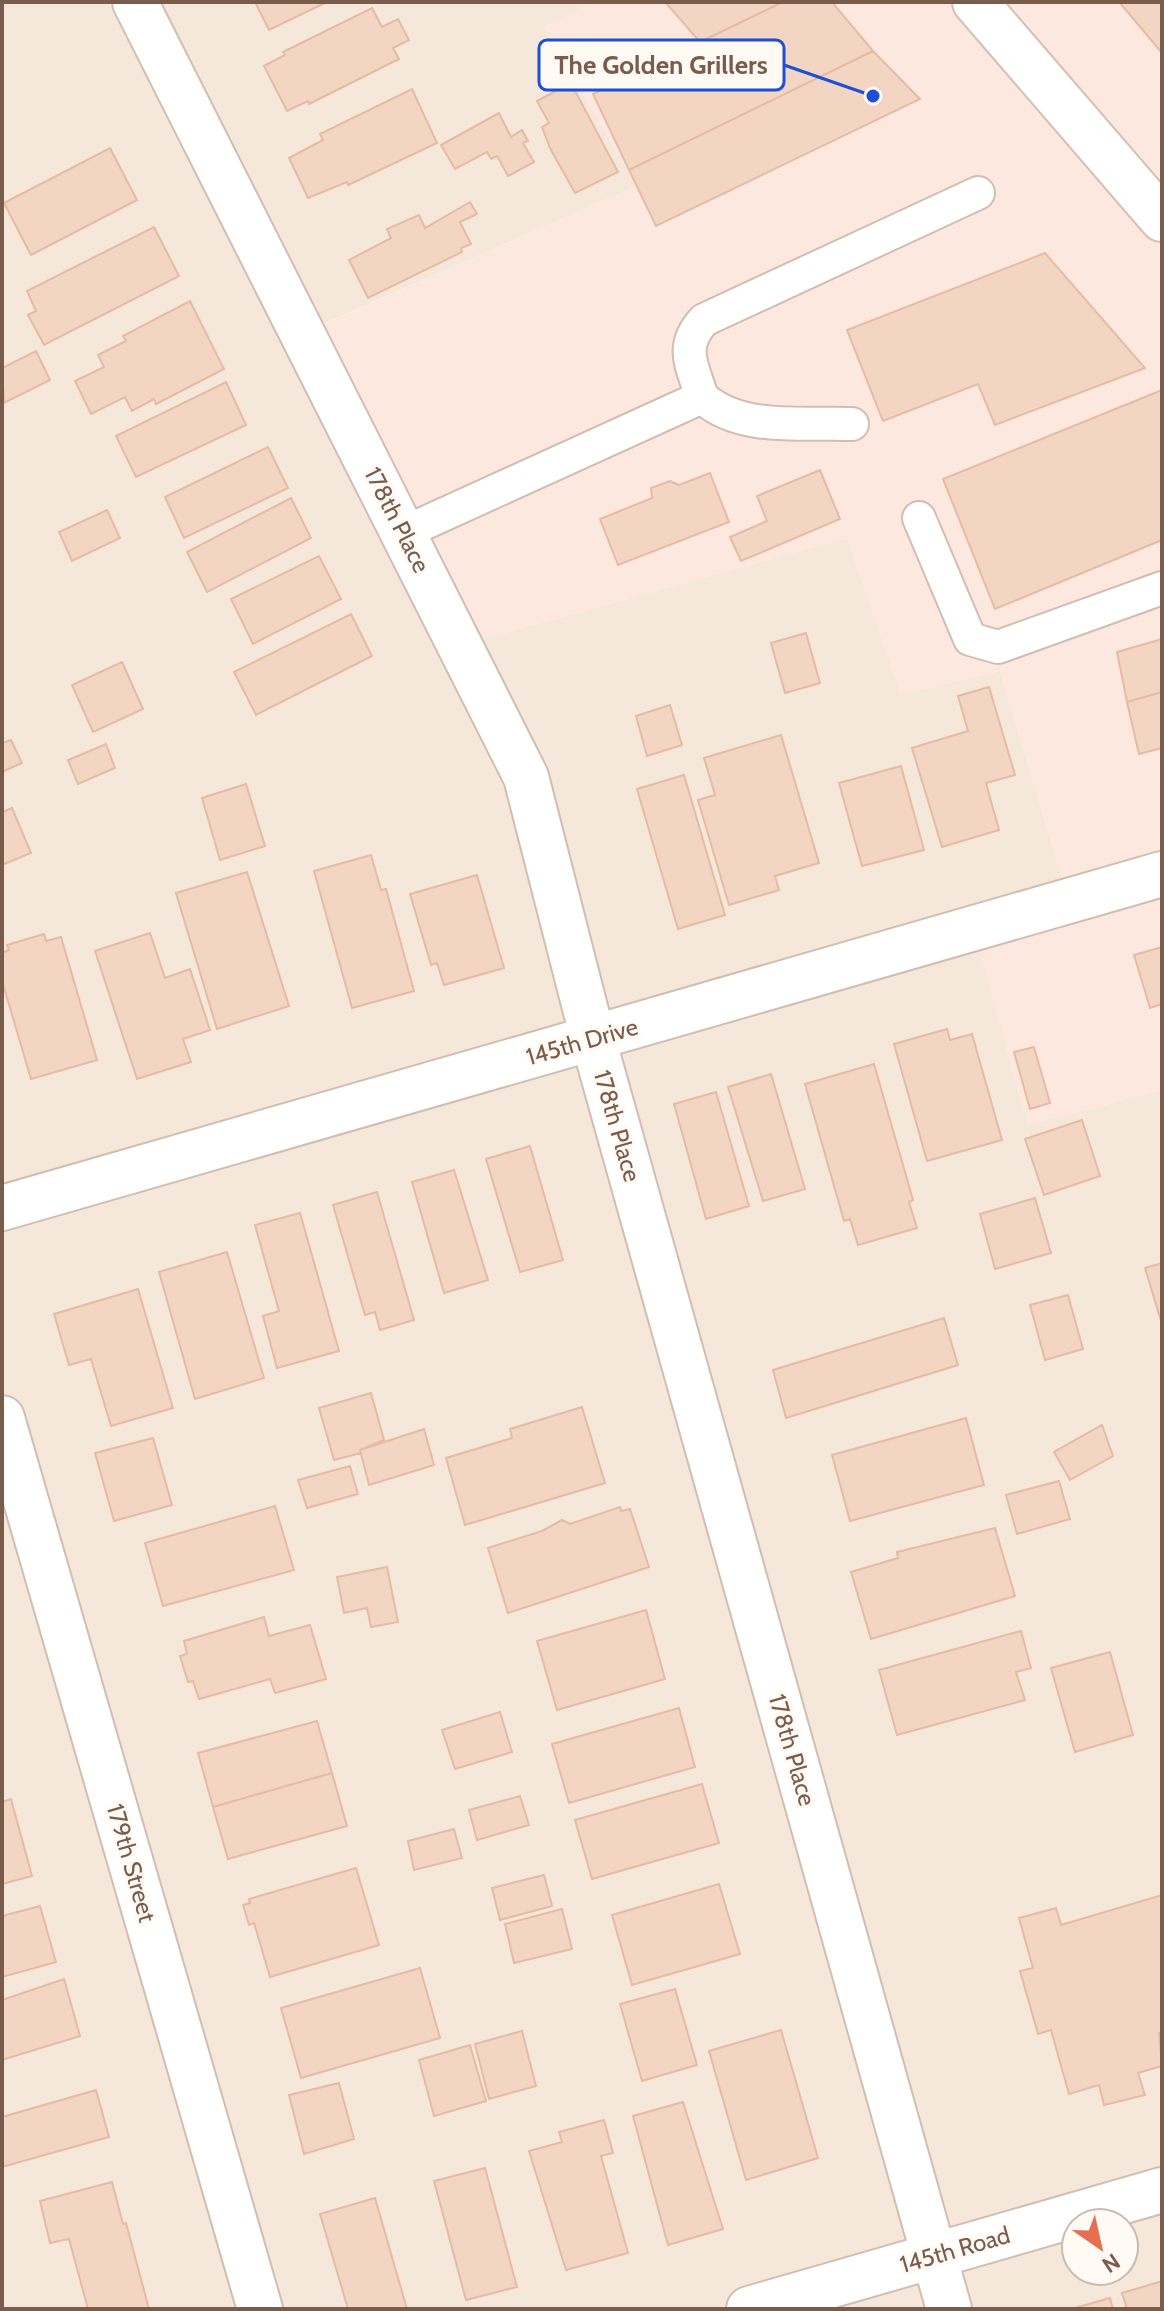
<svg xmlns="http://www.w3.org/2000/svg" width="1164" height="2311" font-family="Cabin,sans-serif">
<rect width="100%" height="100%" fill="#fdf6ec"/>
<path fill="#f5e8da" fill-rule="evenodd" d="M 2,2 L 593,2 L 545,27 L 637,186 L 314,328 L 472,642 L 847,538 L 901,694 L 1000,671 L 1072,911 L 1027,1125 L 1162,1090 L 1162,2309 L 2,2309 ZM 1076,2223 L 1124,2223 L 1124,2271 L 1076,2271 Z"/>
<path fill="#fde8e0" d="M 593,2 L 1162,2 L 1162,1090 L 1027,1125 L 976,937 L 1072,911 L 1000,671 L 901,695 L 847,538 L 472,642 L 313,329 L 637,186 L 544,27 Z"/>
<path fill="#f3d5c3" stroke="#e6bba3" stroke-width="2" d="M 255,2 L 327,2 L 269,30 Z
M 665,2 L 783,2 L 700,42 Z
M 783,2 L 832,2 L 873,51 L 629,170 L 593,94 Z
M 1119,2 L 1162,2 L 1162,53 Z
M 372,8 L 382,27 L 398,19 L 409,40 L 393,48 L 399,59 L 309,104 L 308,101 L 287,111 L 264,66 L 285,55 L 283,52 Z
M 873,51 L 920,99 L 656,226 L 629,170 Z
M 571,83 L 618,172 L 575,193 L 550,148 L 542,127 L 549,123 L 537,101 Z
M 412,89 L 437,143 L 348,185 L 347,182 L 308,198 L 289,158 L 323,140 L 320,134 Z
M 499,113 L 511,137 L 522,130 L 528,141 L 523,143 L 534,162 L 508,176 L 497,156 L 491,159 L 487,152 L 455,169 L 441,145 Z
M 110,148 L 137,200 L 31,255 L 4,203 Z
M 470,202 L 477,214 L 460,222 L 471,244 L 461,248 L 462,252 L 368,298 L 349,260 L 391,238 L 387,229 L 419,215 L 425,228 Z
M 154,227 L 179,276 L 44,345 L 28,315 L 36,311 L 27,291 Z
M 1045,253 L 1145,368 L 995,425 L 978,384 L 883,421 L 847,330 Z
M 190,301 L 224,369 L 156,404 L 154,399 L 132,411 L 125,397 L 91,414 L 75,381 L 104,367 L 98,355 L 126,341 L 123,336 Z
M 36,351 L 50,380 L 4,403 L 2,368 Z
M 226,382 L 246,425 L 136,477 L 116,436 Z
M 1162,390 L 1162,540 L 995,609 L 943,479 Z
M 268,447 L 288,488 L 184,538 L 165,497 Z
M 820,470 L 840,519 L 741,561 L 730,537 L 767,521 L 757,496 Z
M 710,473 L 729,522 L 618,565 L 600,519 L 652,498 L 651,488 L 670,481 L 679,485 Z
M 291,498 L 311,538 L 207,592 L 187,552 Z
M 107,510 L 120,538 L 72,561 L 59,532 Z
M 319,556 L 341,599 L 253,644 L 231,599 Z
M 351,614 L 372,656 L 256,715 L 234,672 Z
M 806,633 L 820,683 L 785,693 L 771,643 Z
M 1162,639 L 1162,692 L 1127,702 L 1117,652 Z
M 122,662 L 143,709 L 93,732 L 72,685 Z
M 989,687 L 1015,775 L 986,783 L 999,830 L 942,847 L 912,748 L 968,731 L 958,696 Z
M 1162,692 L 1162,748 L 1139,754 L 1127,702 Z
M 670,705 L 682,745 L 647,756 L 636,716 Z
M 781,735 L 819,863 L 775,876 L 779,890 L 729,905 L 698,800 L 715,795 L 704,758 Z
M 11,740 L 22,763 L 2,772 L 2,743 Z
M 106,744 L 115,768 L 78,784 L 68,760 Z
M 901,766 L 924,850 L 862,866 L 839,783 Z
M 684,775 L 725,915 L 678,929 L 637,789 Z
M 246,784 L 265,846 L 220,860 L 202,798 Z
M 12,808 L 31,853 L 2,865 L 2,812 Z
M 371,855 L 381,890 L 386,889 L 414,991 L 352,1008 L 314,871 Z
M 247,872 L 289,1006 L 217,1029 L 176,893 Z
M 477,875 L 504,968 L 444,985 L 437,963 L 431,965 L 410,894 Z
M 150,933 L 165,978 L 190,969 L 210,1030 L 183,1039 L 191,1062 L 137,1079 L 95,951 Z
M 44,934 L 46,941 L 61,937 L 97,1060 L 31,1079 L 2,981 L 2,953 L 9,950 L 7,945 Z
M 1162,947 L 1162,1004 L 1150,1008 L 1134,955 Z
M 947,1029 L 950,1040 L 972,1034 L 1002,1140 L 927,1161 L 894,1044 Z
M 1034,1047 L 1050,1103 L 1030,1109 L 1014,1052 Z
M 874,1064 L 913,1200 L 909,1202 L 917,1228 L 858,1245 L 850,1219 L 844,1221 L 805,1084 Z
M 771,1074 L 805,1189 L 763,1201 L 728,1087 Z
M 716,1092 L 749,1206 L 706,1219 L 674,1104 Z
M 1082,1120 L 1100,1176 L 1044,1195 L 1025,1139 Z
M 530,1146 L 563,1260 L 520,1272 L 486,1159 Z
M 454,1170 L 488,1280 L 444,1293 L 412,1182 Z
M 377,1192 L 414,1320 L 380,1330 L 375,1312 L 365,1315 L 333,1205 Z
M 1035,1198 L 1051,1253 L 995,1269 L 980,1214 Z
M 300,1213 L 339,1351 L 277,1368 L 263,1316 L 279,1311 L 255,1225 Z
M 227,1252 L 264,1378 L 195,1399 L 159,1272 Z
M 1162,1263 L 1162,1324 L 1145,1268 Z
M 138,1289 L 173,1408 L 111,1426 L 91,1359 L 69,1365 L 54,1314 Z
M 1068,1295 L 1083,1349 L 1045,1360 L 1030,1305 Z
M 944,1318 L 958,1365 L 786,1418 L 773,1370 Z
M 371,1393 L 384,1440 L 360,1450 L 361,1453 L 334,1460 L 319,1408 Z
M 582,1407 L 605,1483 L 465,1525 L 446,1458 L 512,1438 L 510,1429 Z
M 966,1418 L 984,1485 L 850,1521 L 832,1455 Z
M 1102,1425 L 1113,1456 L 1070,1480 L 1054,1452 Z
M 424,1429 L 434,1465 L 369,1485 L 360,1450 Z
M 153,1438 L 172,1505 L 114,1521 L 95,1453 Z
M 350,1466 L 358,1494 L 307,1508 L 298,1480 Z
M 1059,1481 L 1070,1519 L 1017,1534 L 1006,1495 Z
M 275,1506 L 294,1570 L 163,1606 L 145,1543 Z
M 620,1507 L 621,1511 L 630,1509 L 649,1567 L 508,1613 L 488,1548 L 542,1531 L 562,1520 L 570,1524 Z
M 995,1528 L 1015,1596 L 871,1639 L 851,1572 L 898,1558 L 897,1552 Z
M 387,1567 L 398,1622 L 371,1627 L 367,1608 L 344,1613 L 337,1577 Z
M 646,1610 L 665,1679 L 557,1710 L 537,1641 Z
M 264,1617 L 269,1636 L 310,1625 L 326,1679 L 275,1693 L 270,1679 L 199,1699 L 193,1681 L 188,1682 L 180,1656 L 187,1654 L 184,1641 Z
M 1021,1631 L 1031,1668 L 1016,1672 L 1025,1700 L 897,1735 L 879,1670 Z
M 1110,1652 L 1133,1735 L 1075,1752 L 1051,1668 Z
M 679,1708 L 695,1767 L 569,1803 L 552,1744 Z
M 500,1712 L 512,1752 L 455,1769 L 442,1730 Z
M 317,1721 L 332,1773 L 213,1807 L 198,1753 Z
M 332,1773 L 347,1826 L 228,1859 L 213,1807 Z
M 702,1784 L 719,1843 L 592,1879 L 575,1820 Z
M 520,1796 L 529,1825 L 477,1840 L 469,1810 Z
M 11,1799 L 32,1876 L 2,1884 L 2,1802 Z
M 454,1829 L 462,1858 L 414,1870 L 408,1841 Z
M 356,1868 L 379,1945 L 270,1977 L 254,1923 L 249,1925 L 243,1905 L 250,1903 L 249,1899 Z
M 544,1875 L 552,1906 L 500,1920 L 492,1888 Z
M 719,1884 L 740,1954 L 632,1985 L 612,1915 Z
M 1162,1895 L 1162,2032 L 1159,2033 L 1162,2066 L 1138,2073 L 1145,2095 L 1104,2105 L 1099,2085 L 1069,2094 L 1051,2030 L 1038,2034 L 1020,1971 L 1033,1968 L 1019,1918 L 1056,1908 L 1061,1925 Z
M 40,1906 L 56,1962 L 2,1977 L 2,1916 Z
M 562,1909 L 572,1949 L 514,1963 L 505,1924 Z
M 420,1968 L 440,2038 L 301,2078 L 281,2008 Z
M 64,1979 L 80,2036 L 2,2060 L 2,2000 Z
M 675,1989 L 697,2065 L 642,2081 L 620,2004 Z
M 781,2030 L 818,2158 L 746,2180 L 709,2051 Z
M 522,2031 L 536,2086 L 489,2099 L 475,2044 Z
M 470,2045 L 486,2101 L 434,2116 L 419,2060 Z
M 339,2083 L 354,2139 L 304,2154 L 289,2095 Z
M 96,2090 L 109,2137 L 2,2167 L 2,2117 Z
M 683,2102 L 723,2229 L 668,2245 L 633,2116 Z
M 604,2120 L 613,2153 L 601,2156 L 628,2253 L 566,2270 L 529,2151 L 562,2142 L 559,2132 Z
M 485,2168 L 517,2287 L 466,2300 L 434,2181 Z
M 112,2182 L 123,2224 L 126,2223 L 149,2309 L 88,2309 L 69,2239 L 50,2243 L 40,2201 Z
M 375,2198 L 407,2309 L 348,2309 L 320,2214 Z
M 1162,2281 L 1162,2309 L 1127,2309 L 1122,2293 Z
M 1110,2298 L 1113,2309 L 1071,2309 Z"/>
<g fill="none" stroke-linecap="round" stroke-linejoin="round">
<g stroke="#d1beb0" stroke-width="36">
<path id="lane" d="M 702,397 C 692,365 679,347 704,320 L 978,193
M 919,518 L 970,639 L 998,647 L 1162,588
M 403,533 L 702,397 C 740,432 803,422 852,424"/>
</g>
<g stroke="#d1beb0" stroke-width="48">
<path id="street" d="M 135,2 L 526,777 L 593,1039 L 949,2309
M 2,1208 L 1162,874
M 2,1418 L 260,2309
M 749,2309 L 1162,2190"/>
</g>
<g stroke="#d6c0b0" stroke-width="48">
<path id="secondary" d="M 975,2 L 1162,219"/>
</g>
<use href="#lane" stroke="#fff" stroke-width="32"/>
<use href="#street" stroke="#fff" stroke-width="44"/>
<use href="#secondary" stroke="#fff" stroke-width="44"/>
</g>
<g text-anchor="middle" stroke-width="6" stroke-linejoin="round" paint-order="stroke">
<g font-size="24" fill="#7a5c4d" stroke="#fffaf3">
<text transform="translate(397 520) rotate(63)" y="8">178th Place</text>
<text transform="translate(582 1042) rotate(-16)" y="8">145th Drive</text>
<text transform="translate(617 1126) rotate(74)" y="8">178th Place</text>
<text transform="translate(792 1750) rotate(74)" y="8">178th Place</text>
<text transform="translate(131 1863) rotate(74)" y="8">179th Street</text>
<text transform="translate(955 2250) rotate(-16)" y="8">145th Road</text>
</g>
</g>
<path fill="none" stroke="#1d4ed8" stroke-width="3" d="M873 96L784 65"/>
<circle fill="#1d4ed8" stroke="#fffaf3" stroke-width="3" cx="873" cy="96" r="8"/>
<rect fill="#fffaf3" stroke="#1d4ed8" stroke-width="3" x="539" y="40" width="245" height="50" rx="8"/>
<g font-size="26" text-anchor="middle" font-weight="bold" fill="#7a5c4d">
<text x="661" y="74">The Golden Grillers</text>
</g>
<rect width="1164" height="2311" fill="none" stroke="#7a5c4d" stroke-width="8"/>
<g transform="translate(1100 2247) rotate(146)"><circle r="38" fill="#fffaf3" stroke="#cabbb1" stroke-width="2"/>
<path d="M0-6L14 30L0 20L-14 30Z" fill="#e76f51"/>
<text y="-12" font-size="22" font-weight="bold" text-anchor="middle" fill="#7a5c4d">N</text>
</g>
</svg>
